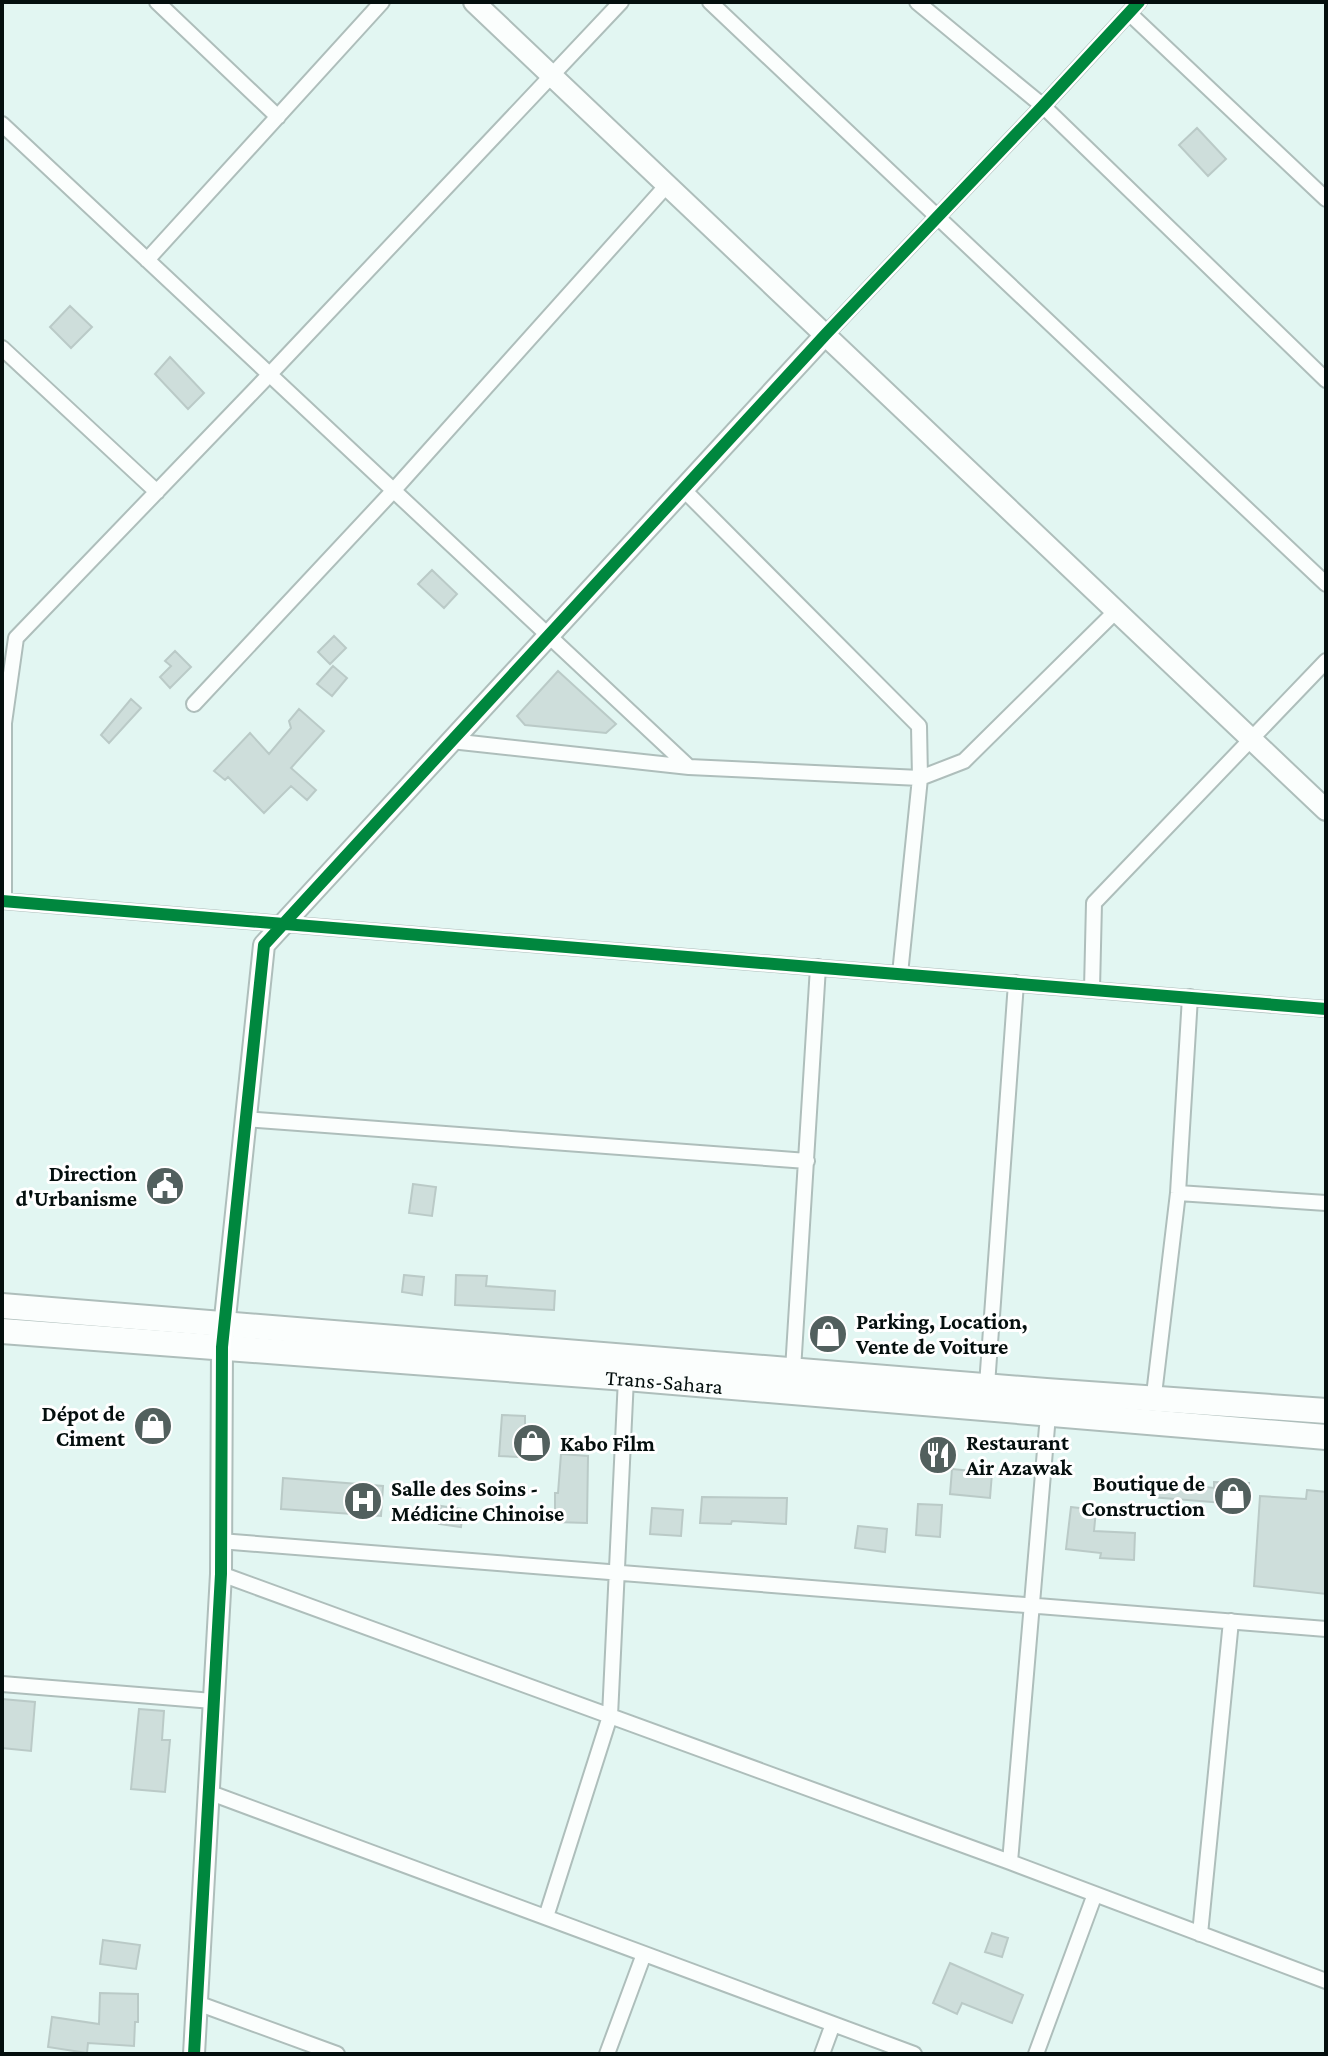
<svg xmlns="http://www.w3.org/2000/svg" width="1328" height="2056" font-family="'Crimson Pro',serif">
<rect width="100%" height="100%" fill="#e2f6f2"/>
<path fill="#cededb" stroke="#bacac7" stroke-width="2" d="M 1197,128 L 1226,159 L 1208,176 L 1179,145 Z
M 70,306 L 92,327 L 71,348 L 50,327 Z
M 170,357 L 204,393 L 188,409 L 155,374 Z
M 432,570 L 457,594 L 444,608 L 418,584 Z
M 334,636 L 346,648 L 330,664 L 318,652 Z
M 175,651 L 191,667 L 170,688 L 160,677 L 171,666 L 165,661 Z
M 333,666 L 347,678 L 332,696 L 317,684 Z
M 558,671 L 616,724 L 606,733 L 525,725 L 517,716 Z
M 131,699 L 141,708 L 109,743 L 101,735 Z
M 299,709 L 324,731 L 291,768 L 316,790 L 307,800 L 291,786 L 264,813 L 228,777 L 225,780 L 214,771 L 250,733 L 269,754 L 291,728 L 289,721 Z
M 413,1184 L 436,1187 L 432,1216 L 409,1213 Z
M 404,1275 L 424,1277 L 422,1295 L 402,1292 Z
M 456,1275 L 487,1276 L 486,1286 L 555,1291 L 554,1310 L 455,1305 Z
M 502,1415 L 525,1416 L 525,1432 L 544,1433 L 543,1458 L 499,1456 Z
M 561,1454 L 588,1456 L 587,1523 L 555,1522 L 555,1493 L 558,1493 Z
M 952,1469 L 992,1473 L 990,1498 L 950,1494 Z
M 283,1478 L 383,1486 L 381,1516 L 281,1509 Z
M 1153,1481 L 1214,1488 L 1214,1482 L 1249,1483 L 1248,1505 L 1151,1497 Z
M 1307,1490 L 1326,1492 L 1326,1594 L 1254,1586 L 1260,1496 L 1306,1499 Z
M 702,1497 L 787,1498 L 786,1524 L 732,1521 L 731,1524 L 700,1523 Z
M 918,1504 L 942,1505 L 940,1537 L 916,1535 Z
M 441,1506 L 463,1509 L 461,1527 L 439,1524 Z
M 1071,1507 L 1096,1510 L 1094,1531 L 1135,1533 L 1134,1560 L 1100,1558 L 1101,1553 L 1066,1549 Z
M 652,1508 L 683,1510 L 681,1536 L 650,1534 Z
M 858,1526 L 887,1529 L 885,1552 L 855,1548 Z
M 2,1699 L 35,1702 L 31,1751 L 2,1748 Z
M 139,1709 L 164,1711 L 162,1740 L 170,1740 L 165,1792 L 131,1789 Z
M 992,1933 L 1008,1938 L 1002,1957 L 985,1952 Z
M 103,1940 L 140,1945 L 136,1969 L 100,1964 Z
M 950,1963 L 1023,1995 L 1012,2023 L 962,2003 L 957,2014 L 933,2003 Z
M 100,1993 L 138,1994 L 138,2022 L 135,2022 L 134,2046 L 88,2043 L 87,2053 L 48,2047 L 52,2017 L 99,2024 Z"/>
<g fill="none" stroke-linecap="round" stroke-linejoin="round">
<g stroke="#aebebb" stroke-width="18">
<path id="street" d="M 157,2 L 278,117
M 710,2 L 1326,584
M 917,2 L 1043,106 L 1326,380
M 1129,13 L 1326,199
M 2,124 L 689,767
M 147,260 L 382,2
M 826,334 L 1043,106 L 1139,2
M 2,348 L 157,492
M 683,489 L 919,726 L 920,778 L 900,974
M 194,704 L 393,491 L 667,185
M 451,741 L 689,767 L 920,778 L 964,761 L 1117,610
M 2,901 L 1326,1009
M 4,901 L 4,723 L 16,638 L 269,375 L 621,2
M 1092,989 L 1094,903 L 1326,661
M 244,1119 L 807,1161
M 1178,1193 L 1326,1203
M 793,1370 L 818,967
M 987,1385 L 1016,983
M 1153,1403 L 1178,1193 L 1190,997
M 220,1541 L 1326,1629
M 221,1574 L 1010,1862 L 1326,1981
M 2,1684 L 213,1701
M 208,1792 L 914,2054
M 1010,1862 L 1048,1415
M 546,1917 L 610,1716 L 626,1378
M 1200,1934 L 1231,1621
M 197,2003 L 337,2054
M 607,2054 L 644,1954
M 822,2054 L 833,2024
M 1036,2054 L 1095,1894"/>
</g>
<g stroke="#aebebb" stroke-width="24">
<path id="secondary" d="M 474,2 L 1326,810
M 194,2054 L 221,1574 L 222,1347 L 264,945 L 826,334"/>
</g>
<g stroke="#aebebb" stroke-width="28">
<g id="primary">
<path d="M 2,1306 L 1046,1391 L 1326,1411"/>
<path id="s1" d="M 2,1331 L 626,1378 L 1326,1437"/>
</g>
</g>
<use href="#street" stroke="#fbfefd" stroke-width="14"/>
<use href="#secondary" stroke="#fbfefd" stroke-width="20"/>
<use href="#primary" stroke="#fbfefd" stroke-width="24"/>
<g stroke="#fff" stroke-width="17">
<path id="cycleway" d="M 2,901 L 1326,1009
M 194,2054 L 221,1574 L 222,1347 L 264,945 L 826,334 L 1043,106 L 1139,2"/>
</g>
<use href="#cycleway" stroke="#00873e" stroke-width="12"/>
</g>
<defs>
<g id="civic-disc" transform="scale(2)"><circle r="9.5" fill="#52605e" stroke="#fff"/><path d="M-.6-6.5H3V-4.5H.6V-3L4-1V1h2V6H-6V1h2V-1L-.6-3ZM-1.2 2.5V6h2.4V2.5Z" fill="#fff"/></g>
<g id="shop-disc" transform="scale(2)"><circle r="9.5" fill="#52605e" stroke="#fff"/><path d="M-5-2.5h2.3a2.7 3.5 0 0 1 5.4 0H5L5.5 6h-11ZM-1.5-2.5h3a1.5 2.3 0 0 0-3 0Z" fill="#fff"/></g>
<g id="restaurant-disc" transform="scale(2)"><circle r="9.5" fill="#52605e" stroke="#fff"/><path d="M-5-6h1v4h1v-4h1v4h1v-4h1v5L-1.5 .5V6h-2V.5L-5-1ZM5-6V6H3V1.5H1.5Q1.5-4 5-6Z" fill="#fff"/></g>
<g id="hospital-disc" transform="scale(2)"><circle r="9.5" fill="#52605e" stroke="#fff"/><path d="M-5-5h3v3.5h4V-5h3V5h-3V1.5h-4V5h-3Z" fill="#fff"/></g>
</defs>
<g fill-rule="evenodd">
<use href="#civic-disc" x="165" y="1186"/>
<use href="#shop-disc" x="828" y="1334"/>
<use href="#shop-disc" x="153" y="1426"/>
<use href="#shop-disc" x="532" y="1443"/>
<use href="#restaurant-disc" x="938" y="1455"/>
<use href="#shop-disc" x="1233" y="1496"/>
<use href="#hospital-disc" x="363" y="1501"/>
</g>
<g text-anchor="middle" stroke-width="6" stroke-linejoin="round" paint-order="stroke">
<g font-size="22" font-weight="bold" fill="#040f0e" stroke="#fff" text-anchor="start">
<text x="137" y="1181" text-anchor="end">Direction<tspan x="137" dy="25">d'Urbanisme</tspan></text>
<text x="856" y="1329">Parking, Location,<tspan x="856" dy="25">Vente de Voiture</tspan></text>
<text x="125" y="1421" text-anchor="end">Dépot de<tspan x="125" dy="25">Ciment</tspan></text>
<text x="966" y="1450">Restaurant<tspan x="966" dy="25">Air Azawak</tspan></text>
<text x="560" y="1451">Kabo Film</text>
<text x="1205" y="1491" text-anchor="end">Boutique de<tspan x="1205" dy="25">Construction</tspan></text>
<text x="391" y="1496">Salle des Soins -<tspan x="391" dy="25">Médicine Chinoise</tspan></text>
</g>
<g font-size="22" fill="#040f0e" stroke="#fff">
<text dy="8" stroke="none"><textPath href="#s1" startOffset="664">Trans-Sahara</textPath></text>
</g>
</g>
<rect width="1328" height="2056" fill="none" stroke="#040f0e" stroke-width="8"/>
</svg>
